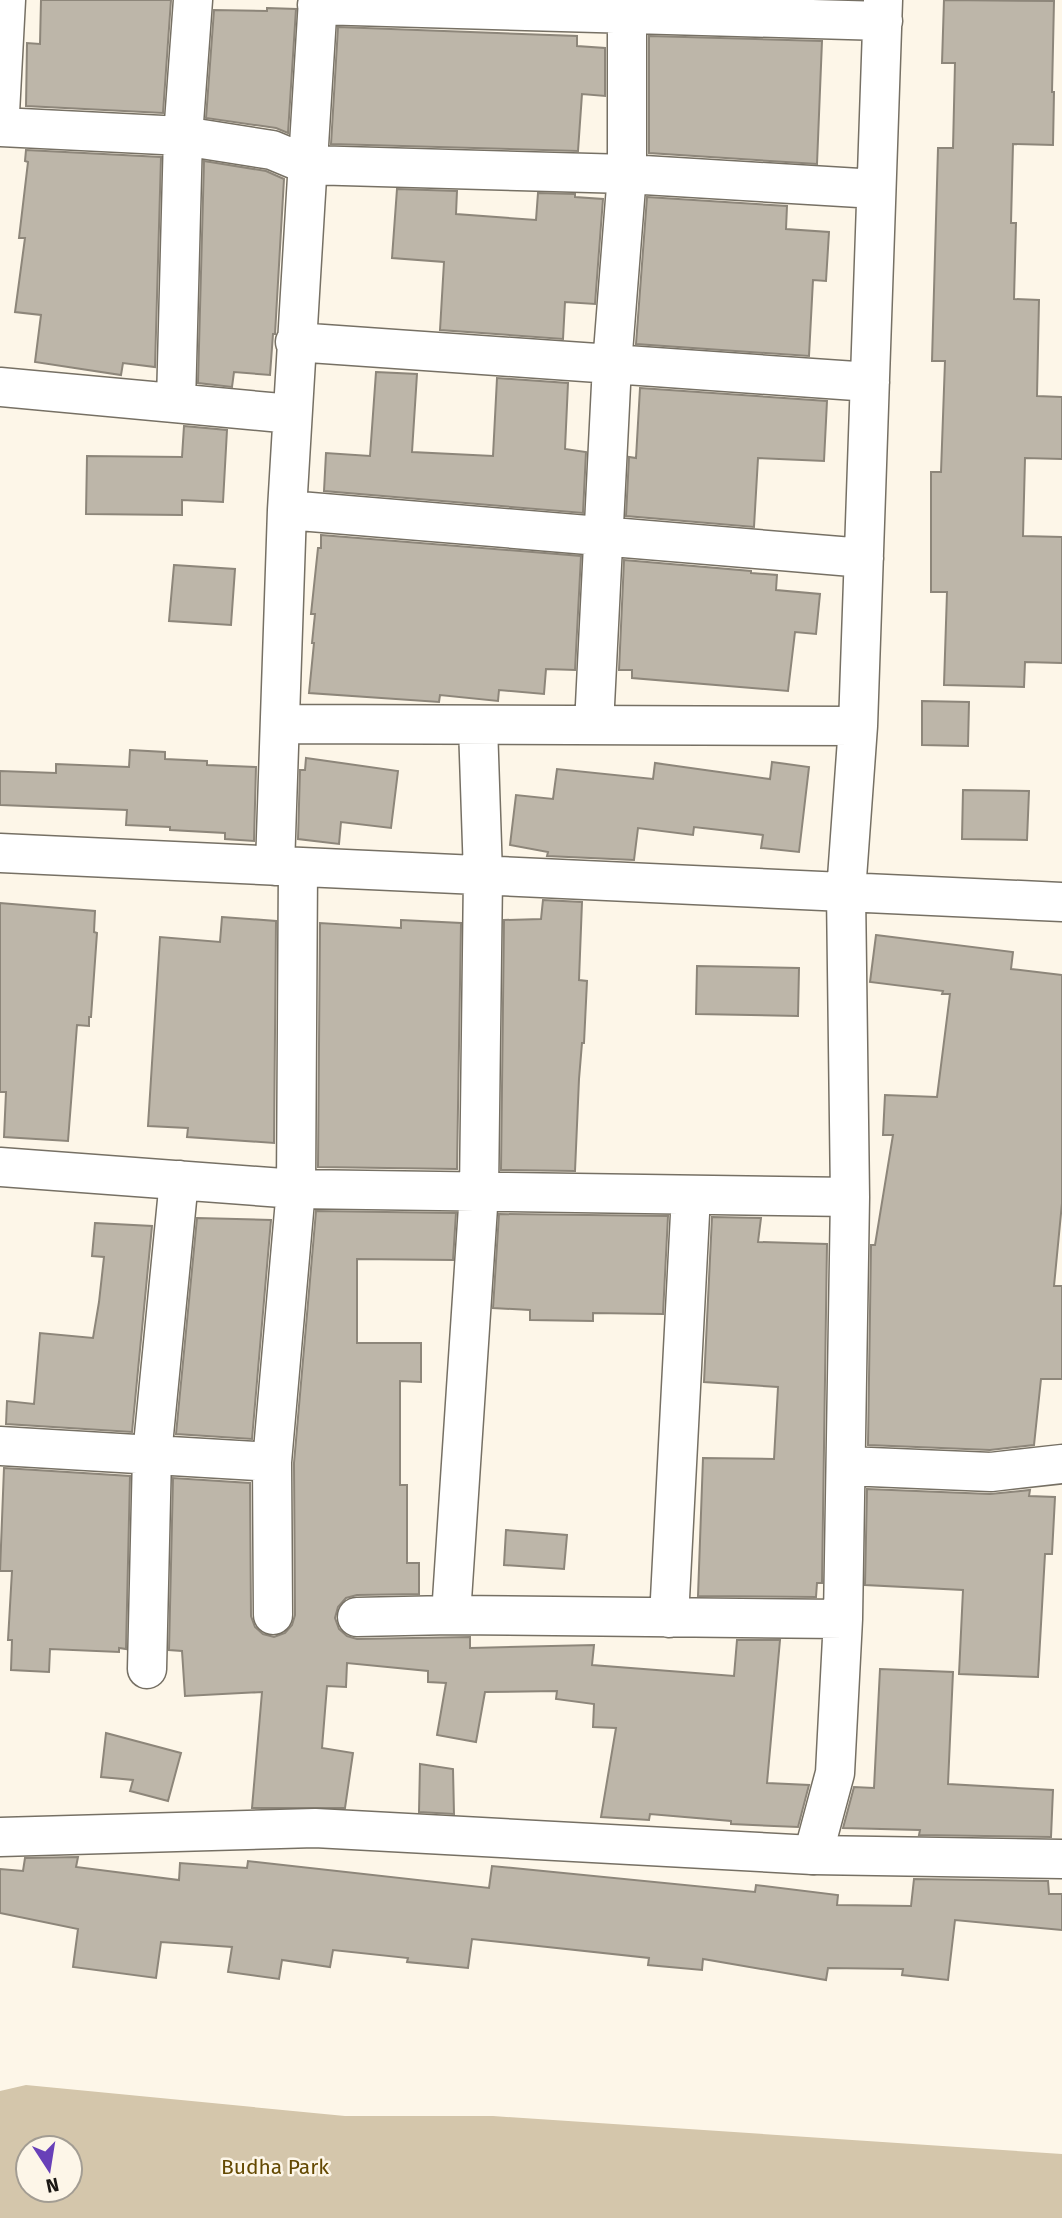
<svg xmlns="http://www.w3.org/2000/svg" width="1062" height="2218" font-family="'Fira Sans',sans-serif">
<rect width="100%" height="100%" fill="#fdf6e8"/>
<path fill="#d4c6ab" fill-rule="evenodd" d="M 26,2085 L 345,2116 L 493,2116 L 1062,2154 L 1062,2218 L 0,2218 L 0,2091 ZM 70,2148 L 70,2190 L 28,2190 L 28,2148 Z"/>
<path fill="#bdb6a9" stroke="#8d867a" stroke-width="2" d="M 41,0 L 171,0 L 163,113 L 26,106 L 27,43 L 40,44 Z
M 944,0 L 1054,1 L 1052,92 L 1054,92 L 1053,145 L 1013,144 L 1011,223 L 1016,223 L 1014,299 L 1039,300 L 1037,396 L 1062,397 L 1062,459 L 1025,458 L 1023,536 L 1062,537 L 1062,663 L 1025,662 L 1024,687 L 944,685 L 947,592 L 931,592 L 931,472 L 941,472 L 945,361 L 932,361 L 938,148 L 953,148 L 955,63 L 942,63 Z
M 267,8 L 296,9 L 288,133 L 276,128 L 206,118 L 214,10 L 267,11 Z
M 338,27 L 577,36 L 577,46 L 605,48 L 605,96 L 582,94 L 578,151 L 331,144 Z
M 649,36 L 822,41 L 817,164 L 649,153 Z
M 26,150 L 161,157 L 155,367 L 123,363 L 121,375 L 35,362 L 41,315 L 15,312 L 25,238 L 19,238 L 28,162 L 25,161 Z
M 204,161 L 266,171 L 284,179 L 275,334 L 273,334 L 270,375 L 234,372 L 232,387 L 198,383 Z
M 397,189 L 457,191 L 456,214 L 536,220 L 538,193 L 575,194 L 575,197 L 603,199 L 595,304 L 565,302 L 563,339 L 440,330 L 444,262 L 392,258 Z
M 647,197 L 787,206 L 786,229 L 829,232 L 826,281 L 813,280 L 809,356 L 636,344 Z
M 376,372 L 417,374 L 412,452 L 493,456 L 497,378 L 568,383 L 565,449 L 586,452 L 583,513 L 324,491 L 326,453 L 370,456 Z
M 640,388 L 827,401 L 824,461 L 758,458 L 754,527 L 626,516 L 629,457 L 636,458 Z
M 184,426 L 227,430 L 223,502 L 182,500 L 182,515 L 86,514 L 87,456 L 182,457 Z
M 321,535 L 581,556 L 575,670 L 546,669 L 544,694 L 499,690 L 498,701 L 440,695 L 439,702 L 309,693 L 314,643 L 312,643 L 315,614 L 311,614 L 318,548 L 321,548 Z
M 624,560 L 751,571 L 751,573 L 777,575 L 776,590 L 820,594 L 816,634 L 795,632 L 788,691 L 632,678 L 632,670 L 619,670 Z
M 174,565 L 235,569 L 231,625 L 169,621 Z
M 922,701 L 969,702 L 968,746 L 922,745 Z
M 130,750 L 165,752 L 165,759 L 207,761 L 207,765 L 256,767 L 254,841 L 225,839 L 225,833 L 170,830 L 170,827 L 126,825 L 127,810 L 0,805 L 0,771 L 56,773 L 56,764 L 129,767 Z
M 306,758 L 398,771 L 391,828 L 341,822 L 339,844 L 298,839 L 300,770 L 305,770 Z
M 772,762 L 809,767 L 799,852 L 761,848 L 763,835 L 694,827 L 693,835 L 638,828 L 634,860 L 547,856 L 548,852 L 510,845 L 516,795 L 553,799 L 557,769 L 653,779 L 655,763 L 770,779 Z
M 963,790 L 1029,791 L 1027,840 L 962,839 Z
M 543,900 L 582,902 L 579,980 L 587,981 L 584,1043 L 582,1043 L 579,1079 L 575,1171 L 501,1170 L 504,920 L 541,919 Z
M 0,903 L 95,911 L 94,932 L 97,933 L 91,1017 L 89,1017 L 89,1026 L 77,1025 L 68,1141 L 4,1137 L 6,1092 L 0,1092 Z
M 222,917 L 276,921 L 274,1143 L 187,1137 L 188,1128 L 148,1126 L 160,937 L 220,942 Z
M 401,920 L 461,923 L 457,1169 L 318,1167 L 320,923 L 401,928 Z
M 876,935 L 1013,952 L 1011,969 L 1062,975 L 1062,1203 L 1054,1286 L 1062,1286 L 1062,1379 L 1041,1379 L 1034,1445 L 990,1450 L 868,1445 L 871,1245 L 875,1245 L 893,1135 L 883,1135 L 885,1095 L 937,1097 L 950,994 L 942,994 L 943,991 L 870,982 Z
M 697,966 L 799,968 L 798,1016 L 696,1014 Z
M 316,1211 L 456,1213 L 453,1260 L 357,1259 L 357,1343 L 421,1343 L 421,1382 L 400,1381 L 400,1485 L 407,1485 L 407,1563 L 419,1563 L 419,1594 L 357,1595 L 346,1598 L 338,1607 L 335,1618 L 339,1629 L 347,1636 L 357,1639 L 470,1637 L 470,1648 L 594,1645 L 592,1665 L 734,1676 L 737,1640 L 780,1640 L 767,1783 L 809,1785 L 798,1827 L 731,1824 L 731,1821 L 650,1814 L 649,1820 L 601,1817 L 616,1728 L 593,1727 L 594,1704 L 556,1699 L 557,1691 L 485,1692 L 476,1742 L 437,1735 L 446,1683 L 428,1682 L 428,1671 L 347,1663 L 346,1687 L 327,1686 L 322,1748 L 353,1753 L 345,1808 L 252,1808 L 262,1692 L 185,1696 L 182,1651 L 169,1650 L 173,1478 L 250,1483 L 251,1616 L 255,1627 L 263,1634 L 274,1637 L 285,1633 L 292,1625 L 295,1615 L 294,1463 Z
M 499,1214 L 668,1216 L 663,1314 L 593,1313 L 593,1321 L 530,1320 L 530,1310 L 493,1308 Z
M 712,1217 L 761,1218 L 758,1242 L 827,1244 L 822,1583 L 817,1583 L 816,1597 L 698,1596 L 703,1458 L 774,1459 L 778,1387 L 704,1382 Z
M 197,1218 L 271,1220 L 252,1439 L 176,1434 Z
M 95,1223 L 152,1226 L 132,1432 L 6,1424 L 7,1401 L 34,1404 L 40,1333 L 93,1338 L 99,1302 L 104,1257 L 92,1256 Z
M 4,1468 L 130,1476 L 126,1649 L 119,1648 L 119,1652 L 50,1649 L 49,1672 L 11,1670 L 12,1640 L 8,1640 L 12,1571 L 0,1571 Z
M 867,1489 L 990,1494 L 1030,1490 L 1029,1496 L 1055,1497 L 1052,1554 L 1045,1554 L 1038,1677 L 959,1674 L 963,1590 L 865,1585 Z
M 506,1530 L 567,1535 L 564,1569 L 504,1565 Z
M 880,1669 L 953,1672 L 948,1784 L 1053,1790 L 1051,1837 L 919,1835 L 920,1830 L 843,1828 L 854,1787 L 874,1788 Z
M 106,1733 L 181,1753 L 168,1801 L 130,1791 L 133,1780 L 101,1777 Z
M 420,1764 L 453,1769 L 454,1814 L 419,1812 Z
M 78,1857 L 76,1867 L 179,1880 L 180,1863 L 247,1868 L 248,1861 L 489,1888 L 492,1866 L 755,1892 L 756,1885 L 838,1895 L 837,1905 L 911,1906 L 914,1879 L 1048,1881 L 1049,1894 L 1062,1894 L 1062,1930 L 955,1920 L 948,1980 L 902,1975 L 903,1969 L 828,1968 L 826,1980 L 703,1959 L 702,1970 L 648,1965 L 649,1958 L 472,1939 L 468,1968 L 407,1962 L 408,1958 L 333,1950 L 330,1967 L 282,1960 L 279,1979 L 228,1972 L 232,1947 L 161,1942 L 156,1978 L 73,1967 L 78,1929 L 0,1913 L 0,1869 L 23,1871 L 25,1858 Z"/>
<g fill="none" stroke-linecap="round" stroke-linejoin="round">
<g stroke="#767064" stroke-width="41">
<path id="minor" d="M 318,0 C 308,170 296,340 287,510 L 864,558
M 317,5 L 883,21
M 0,113 L 6,0
M 0,127 L 183,136 L 272,150 L 308,165 L 627,174 L 876,189
M 295,342 L 870,382
M 0,387 L 292,414
M 176,403 L 183,136 L 193,0
M 281,724 L 858,726
M 594,725 L 612,365 L 627,174 L 627,14
M 0,853 L 1062,902
M 275,866 L 287,510
M 0,1167 L 296,1189 L 850,1197
M 0,1446 L 272,1462
M 846,1466 L 991,1472 L 1062,1464
M 273,1615 L 272,1462 L 296,1189 L 298,867
M 451,1615 L 479,1192 L 483,875 L 478,726
M 357,1617 L 451,1615 L 843,1619
M 669,1618 L 691,1195
M 147,1669 L 152,1455 L 179,1180
M 813,1855 L 835,1773 L 843,1619 L 850,1197 L 846,892 L 858,726 L 883,0"/>
</g>
<g stroke="#767064" stroke-width="41">
<path id="tertiary" d="M 0,1837 L 315,1828 L 813,1855 L 1062,1859"/>
</g>
<use href="#minor" stroke="#fff" stroke-width="38"/>
<use href="#tertiary" stroke="#fff" stroke-width="38"/>
</g>
<g text-anchor="middle" stroke-width="5" stroke-linejoin="round" paint-order="stroke">
<g font-size="21" fill="#644902" stroke="#fdf6e8">
<text x="275" y="2174">Budha Park</text>
</g>
</g>
<g transform="translate(49 2169) rotate(168)"><circle r="33" fill="#fdf6e8" stroke="#a39d93" stroke-width="2"/>
<path d="M0-5L12 26L0 18L-12 26Z" fill="#6840b8"/>
<text y="-10" font-size="19" font-weight="bold" text-anchor="middle" fill="#1b1814">N</text>
</g>
</svg>
